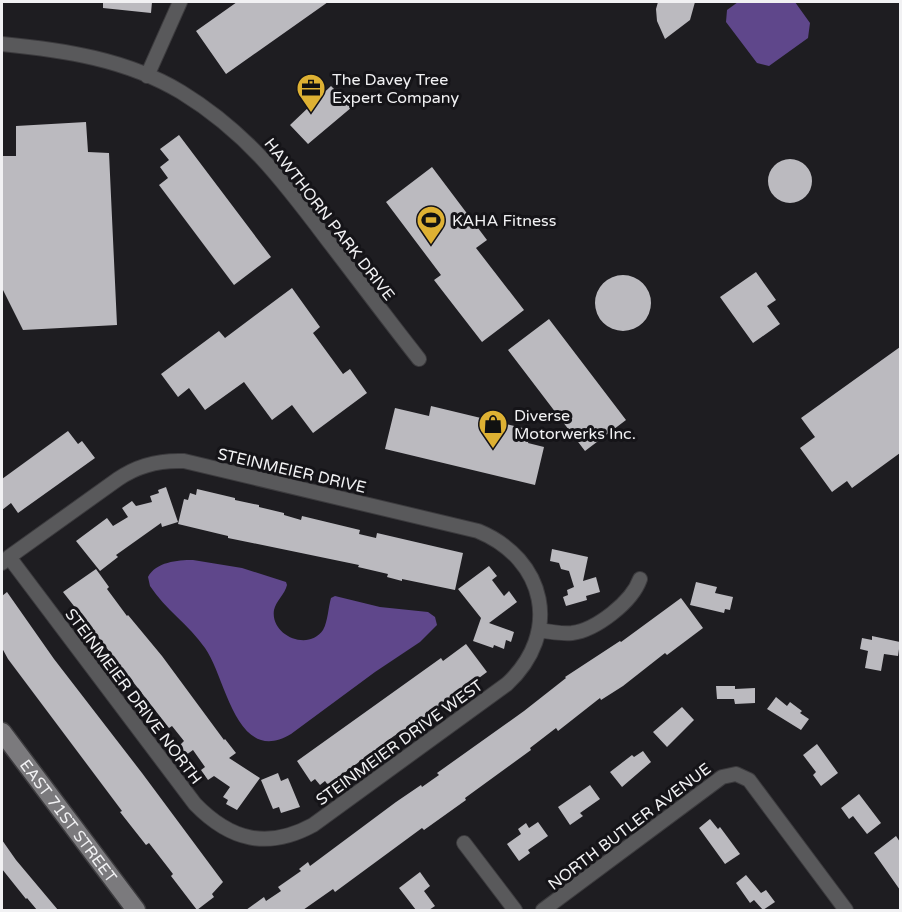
<svg xmlns="http://www.w3.org/2000/svg" width="902" height="912" font-family="'Varela Round',sans-serif">
<rect width="100%" height="100%" fill="#1e1d21"/>
<path fill="#5f478b" d="M 738,2 L 795,2 L 810,23 L 808,38 L 769,66 L 757,63 L 726,22 L 727,10 Z
M 193,560 L 242,568 L 286,582 L 287,585 C 285,594 276,601 274,610 C 270,635 308,652 323,630 C 328,621 328,608 331,598 L 335,596 L 380,607 L 428,612 L 435,617 L 437,625 L 420,642 L 375,672 L 291,734 C 236,767 226,677 205,648 C 189,625 165,609 150,586 L 148,577 C 156,562 177,560 193,560 Z"/>
<path fill="#bbbabf" d="M 103,2 L 152,2 L 151,13 L 103,8 Z
M 237,2 L 328,2 L 226,74 L 196,31 Z
M 658,2 L 695,2 L 690,20 L 665,39 L 657,21 L 656,9 Z
M 331,86 L 352,107 L 308,144 L 290,125 Z
M 86,122 L 88,152 L 109,153 L 117,325 L 23,330 L 2,288 L 2,156 L 16,156 L 16,126 Z
M 179,135 L 271,257 L 234,285 L 159,185 L 168,178 L 160,167 L 169,160 L 160,149 Z
M768 181a22 22 0 1 1 44 0a22 22 0 1 1-44 0Z
M 432,167 L 487,240 L 476,248 L 524,310 L 482,342 L 434,280 L 441,275 L 386,202 Z
M 756,272 L 776,300 L 767,306 L 780,324 L 753,343 L 720,297 Z
M595 303a28 28 0 1 1 56 0a28 28 0 1 1-56 0Z
M 292,288 L 320,327 L 313,333 L 343,374 L 350,369 L 367,393 L 313,433 L 292,405 L 272,420 L 244,382 L 205,410 L 189,388 L 178,397 L 161,374 L 219,331 L 225,338 Z
M 549,319 L 626,420 L 585,451 L 508,350 Z
M 900,347 L 900,453 L 852,488 L 847,481 L 832,492 L 800,448 L 815,437 L 801,418 Z
M 431,406 L 531,430 L 528,443 L 544,447 L 535,485 L 385,449 L 395,408 L 429,416 Z
M 68,431 L 78,444 L 82,441 L 95,458 L 18,513 L 11,503 L 2,510 L 2,479 Z
M 166,487 L 178,522 L 162,527 L 161,523 L 116,555 L 118,557 L 100,571 L 76,541 L 107,518 L 113,526 L 128,517 L 122,508 L 132,501 L 136,506 L 152,502 L 150,496 L 159,493 L 158,490 Z
M 197,489 L 235,498 L 235,500 L 259,505 L 259,507 L 284,513 L 284,515 L 301,520 L 302,516 L 360,530 L 359,534 L 376,538 L 377,533 L 463,553 L 455,590 L 402,579 L 402,581 L 387,577 L 388,574 L 358,567 L 359,565 L 228,538 L 228,536 L 178,524 L 184,499 L 188,500 L 190,493 L 196,495 Z
M 552,549 L 588,557 L 583,581 L 596,577 L 600,592 L 586,596 L 587,600 L 566,606 L 563,597 L 568,595 L 567,590 L 574,587 L 569,571 L 561,569 L 559,563 L 550,561 Z
M 489,566 L 497,576 L 492,580 L 504,596 L 509,591 L 517,602 L 489,623 L 514,632 L 511,642 L 506,640 L 504,649 L 494,645 L 493,648 L 473,641 L 481,618 L 458,589 Z
M 96,569 L 109,587 L 107,589 L 127,616 L 128,615 L 162,656 L 224,740 L 225,739 L 236,753 L 229,758 L 260,778 L 237,810 L 226,804 L 228,800 L 223,797 L 230,787 L 214,776 L 208,780 L 201,770 L 205,767 L 193,750 L 186,755 L 180,745 L 184,741 L 172,726 L 169,728 L 63,592 Z
M 696,582 L 717,587 L 715,593 L 733,597 L 730,610 L 725,609 L 724,613 L 690,605 Z
M 7,592 L 54,659 L 142,773 L 223,882 L 212,894 L 214,897 L 197,910 L 171,876 L 173,874 L 149,843 L 146,845 L 131,826 L 120,812 L 122,811 L 8,659 L 2,648 L 2,596 Z
M 681,598 L 703,628 L 667,655 L 665,653 L 623,686 L 601,700 L 600,698 L 558,731 L 556,728 L 530,748 L 531,750 L 465,798 L 466,800 L 424,830 L 422,828 L 335,892 L 333,889 L 303,910 L 246,910 L 264,897 L 266,901 L 281,891 L 278,887 L 301,871 L 299,869 L 308,862 L 310,866 L 396,802 L 421,785 L 422,787 L 439,775 L 437,773 L 524,711 L 566,678 L 565,677 L 620,641 L 621,642 Z
M 872,636 L 900,642 L 898,656 L 884,654 L 881,671 L 865,668 L 868,651 L 860,649 L 862,638 L 872,640 Z
M 466,644 L 487,672 L 437,709 L 394,736 L 328,785 L 325,781 L 320,785 L 315,779 L 311,782 L 297,761 L 441,658 L 443,661 Z
M 716,686 L 735,686 L 735,689 L 755,688 L 755,703 L 735,704 L 734,699 L 717,699 Z
M 776,697 L 787,706 L 790,702 L 802,711 L 800,713 L 809,719 L 801,730 L 767,709 Z
M 682,707 L 694,720 L 667,747 L 653,732 Z
M 817,744 L 838,773 L 821,786 L 813,775 L 816,772 L 803,755 Z
M 643,751 L 651,762 L 622,787 L 610,772 L 632,755 L 634,757 Z
M 278,773 L 281,781 L 288,778 L 300,807 L 281,813 L 279,807 L 273,809 L 261,780 Z
M 590,785 L 600,799 L 580,813 L 583,816 L 570,825 L 558,807 Z
M 859,794 L 881,823 L 867,834 L 853,816 L 849,819 L 841,808 Z
M 710,819 L 718,829 L 720,827 L 740,854 L 725,864 L 699,828 Z
M 538,822 L 548,836 L 528,850 L 530,853 L 519,861 L 507,844 L 521,834 L 518,829 L 526,823 L 529,828 Z
M 896,836 L 900,842 L 900,890 L 874,853 Z
M 2,840 L 16,860 L 58,910 L 37,910 L 27,898 L 26,899 L 2,869 Z
M 420,872 L 430,886 L 424,891 L 435,906 L 429,910 L 416,910 L 399,888 Z
M 746,875 L 761,893 L 766,890 L 775,902 L 763,910 L 754,900 L 750,903 L 736,883 Z"/>
<g fill="none" stroke-linecap="round" stroke-linejoin="round">
<g stroke="#3c3b3e" stroke-width="16">
<path id="street" d="M 2,44 C 63,50 126,59 181,92 C 248,133 284,182 330,243 C 360,282 389,321 419,359
M 147,76 L 180,2
M 2,563 L 9,557 L 118,479 C 138,465 160,460 184,461 L 478,531 C 546,559 562,633 507,684 L 313,825 C 267,850 230,840 195,804 L 9,557
M 539,630 C 550,632 561,634 572,633 C 596,630 632,602 640,579
M 464,843 L 515,910
M 543,910 L 722,777 L 736,774 L 749,780 L 846,910"/>
</g>
<g stroke="#3c3b3e" stroke-width="21">
<g id="secondary">
<path id="s1" d="M 2,732 L 136,910"/>
</g>
</g>
<use href="#street" stroke="#59595b" stroke-width="14"/>
<use href="#secondary" stroke="#7b7a7d" stroke-width="18"/>
</g>
<defs>
<g id="office-pin" transform="scale(1.5)"><path d="M0 17L-7.5 6A9.5 9.5 0 1 1 7.5 6Z" fill="#deb133" stroke="#151418"/><path d="M-6-3h4V-5.5h4V-3h4V5H-6ZM-1-4.5V-3h2v-1.5ZM-6 0V1H6V0Z" fill="#111"/></g>
<g id="stadium-pin" transform="scale(1.5)"><path d="M0 17L-7.5 6A9.5 9.5 0 1 1 7.5 6Z" fill="#deb133" stroke="#151418"/><path d="M0-5a6.5 5 0 1 0 0 10a6.5 5 0 1 0 0-10ZM-3.5-1.8h7v3.6h-7Z" fill="#111"/></g>
<g id="shop-pin" transform="scale(1.5)"><path d="M0 17L-7.5 6A9.5 9.5 0 1 1 7.5 6Z" fill="#deb133" stroke="#151418"/><path d="M-5-2.5h2.3a2.7 3.5 0 0 1 5.4 0H5L5.5 6h-11ZM-1.5-2.5h3a1.5 2.3 0 0 0-3 0Z" fill="#111"/></g>
</defs>
<g fill-rule="evenodd">
<use href="#office-pin" x="311" y="88"/>
<use href="#stadium-pin" x="431" y="220"/>
<use href="#shop-pin" x="493" y="424"/>
</g>
<g text-anchor="middle" stroke-width="6" stroke-linejoin="round" paint-order="stroke">
<g font-size="16" fill="#f1f1f3" stroke="#151418" text-anchor="start">
<text x="332" y="85">The Davey Tree<tspan x="332" dy="18">Expert Company</tspan></text>
<text x="452" y="226">KAHA Fitness</text>
<text x="514" y="421">Diverse<tspan x="514" dy="18">Motorwerks Inc.</tspan></text>
</g>
<g font-size="16" fill="#f1f1f3" stroke="#151418">
<text transform="translate(330 219) rotate(52)" y="6">HAWTHORN PARK DRIVE</text>
<text transform="translate(292 470) rotate(13)" y="6">STEINMEIER DRIVE</text>
<text transform="translate(134 696) rotate(53)" y="6">STEINMEIER DRIVE NORTH</text>
<text transform="translate(399 742) rotate(-36)" y="6">STEINMEIER DRIVE WEST</text>
<text dy="6" stroke="none"><textPath href="#s1" startOffset="111">EAST 71ST STREET</textPath></text>
<text transform="translate(629 826) rotate(-37)" y="6">NORTH BUTLER AVENUE</text>
</g>
</g>
<rect width="902" height="912" fill="none" stroke="#f1f1f3" stroke-width="6"/>
</svg>
